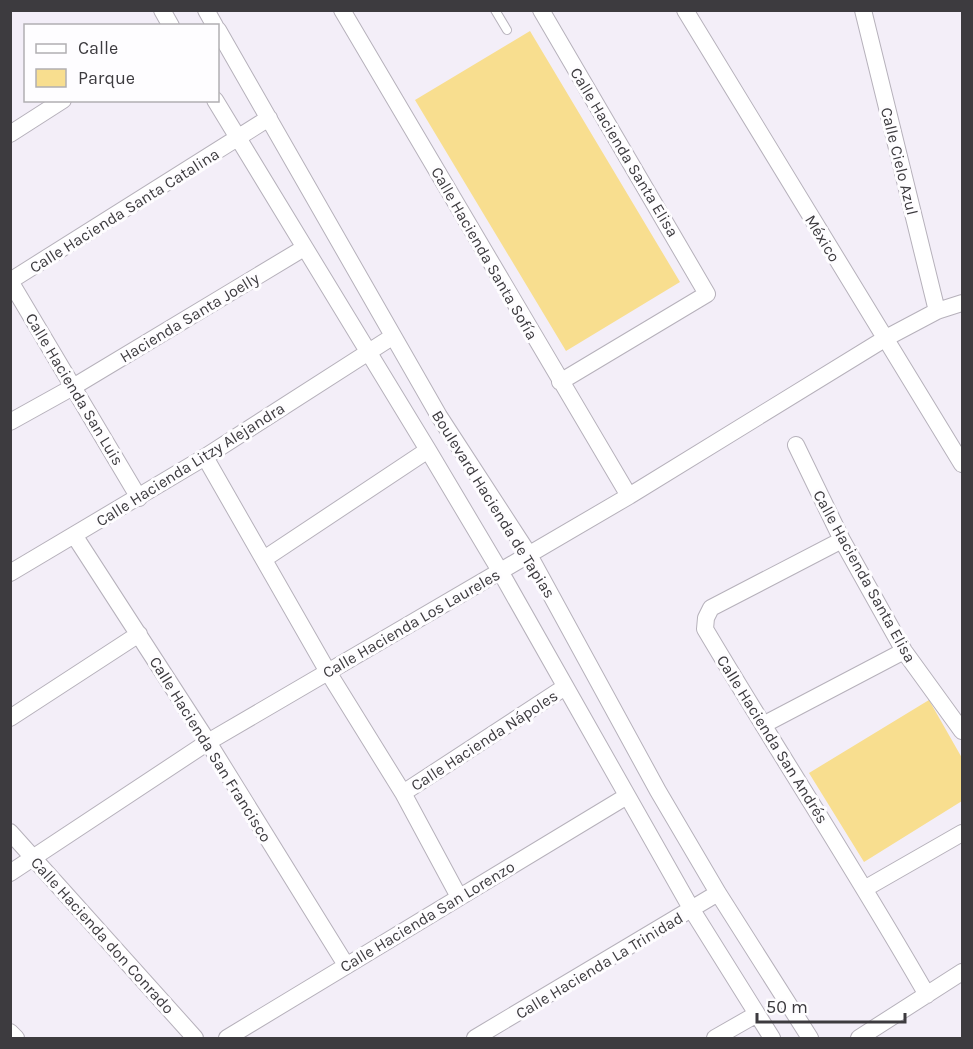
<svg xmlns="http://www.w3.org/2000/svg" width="973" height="1049" font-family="Karla,sans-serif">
<rect width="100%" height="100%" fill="#f3eef8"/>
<path fill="#f8de8f" d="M 530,31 L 680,282 L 566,351 L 415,100 Z
M 929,700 L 962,758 L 962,801 L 864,862 L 809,773 Z"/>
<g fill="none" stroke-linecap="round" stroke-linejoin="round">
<g stroke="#b6b1bb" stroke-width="10">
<path id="service" d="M 495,10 L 507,30"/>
</g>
<g stroke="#b6b1bb" stroke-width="18">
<path id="minor" d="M 162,10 L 171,26
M 206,10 L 215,26
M 342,10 L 629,496
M 541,10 L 707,294 L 560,382
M 685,10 L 962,464
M 863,10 L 937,311
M 218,30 L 439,416 L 528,553 L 658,791 L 718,893 L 810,1038
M 215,100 L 428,450 L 500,571 L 692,910 L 772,1038
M 10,134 L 63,100
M 10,281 L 269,118
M 10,281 L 139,498
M 10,422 L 73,387 L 304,248
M 796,445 L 842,540 L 904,651 L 962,731
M 205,457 L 328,672 L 403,793 L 459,897
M 74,535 L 208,742 L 346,965
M 842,540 L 711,608 L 706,618 L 705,629 C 778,752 856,871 927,995
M 264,559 L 428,450
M 10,573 L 205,457 L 392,337
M 10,718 L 139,634
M 763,725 L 904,651
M 403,793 L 565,687
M 10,832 L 195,1038
M 10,873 L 208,742 L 629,496 L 886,338 L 937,311 L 962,303
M 866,888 L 962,833
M 10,1032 L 16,1038
M 227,1038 L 627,796
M 475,1038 L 718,893
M 715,1038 L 757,1014
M 859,1038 L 962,972"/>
</g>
<use href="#service" stroke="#fff" stroke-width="8"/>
<use href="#minor" stroke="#fff" stroke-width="16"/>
</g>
<g text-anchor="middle" stroke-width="6" stroke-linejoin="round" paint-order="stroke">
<g font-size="16" fill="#3d3b3f" stroke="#fefdff">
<text transform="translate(625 152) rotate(59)" y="6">Calle Hacienda Santa Elisa</text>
<text transform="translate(900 161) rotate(76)" y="6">Calle Cielo Azul</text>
<text transform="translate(124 210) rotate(-32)" y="6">Calle Hacienda Santa Catalina</text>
<text transform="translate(823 238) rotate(59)" y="6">México</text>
<text transform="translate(485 253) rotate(60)" y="6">Calle Hacienda Santa Sofía</text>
<text transform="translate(189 317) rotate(-31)" y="6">Hacienda Santa Joelly</text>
<text transform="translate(75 389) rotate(59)" y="6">Calle Hacienda San Luis</text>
<text transform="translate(190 464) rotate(-32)" y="6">Calle Hacienda Litzy Alejandra</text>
<text transform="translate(494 504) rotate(58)" y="6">Boulevard Hacienda de Tapias</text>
<text transform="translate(865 576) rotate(61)" y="6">Calle Hacienda Santa Elisa</text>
<text transform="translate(411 623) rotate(-30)" y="6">Calle Hacienda Los Laureles</text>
<text transform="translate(773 739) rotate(58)" y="6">Calle Hacienda San Andrés</text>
<text transform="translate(484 740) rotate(-33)" y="6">Calle Hacienda Nápoles</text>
<text transform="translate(211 749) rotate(58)" y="6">Calle Hacienda San Francisco</text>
<text transform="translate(427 916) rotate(-31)" y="6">Calle Hacienda San Lorenzo</text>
<text transform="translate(103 935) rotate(48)" y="6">Calle Hacienda don Conrado</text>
<text transform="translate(599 965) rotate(-31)" y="6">Calle Hacienda La Trinidad</text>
</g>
</g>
<rect width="973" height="1049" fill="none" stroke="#3d3b3f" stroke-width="24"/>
<rect x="24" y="24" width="195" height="78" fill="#fefdff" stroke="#b1afb2" stroke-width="1.5"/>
<rect x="36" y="44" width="30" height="9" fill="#ffffff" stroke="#b1afb2" stroke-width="1.5"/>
<text x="78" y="54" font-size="18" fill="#3d3b3f">Calle</text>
<rect x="36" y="69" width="30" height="18" fill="#f8de8f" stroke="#b1afb2" stroke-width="1.5"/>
<text x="78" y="84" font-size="18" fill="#3d3b3f">Parque</text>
<path d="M757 1013v9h148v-9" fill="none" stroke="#3d3b3f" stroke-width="3"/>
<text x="766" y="1013" font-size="18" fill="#3d3b3f" stroke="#fefdff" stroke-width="4.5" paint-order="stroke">50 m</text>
</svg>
